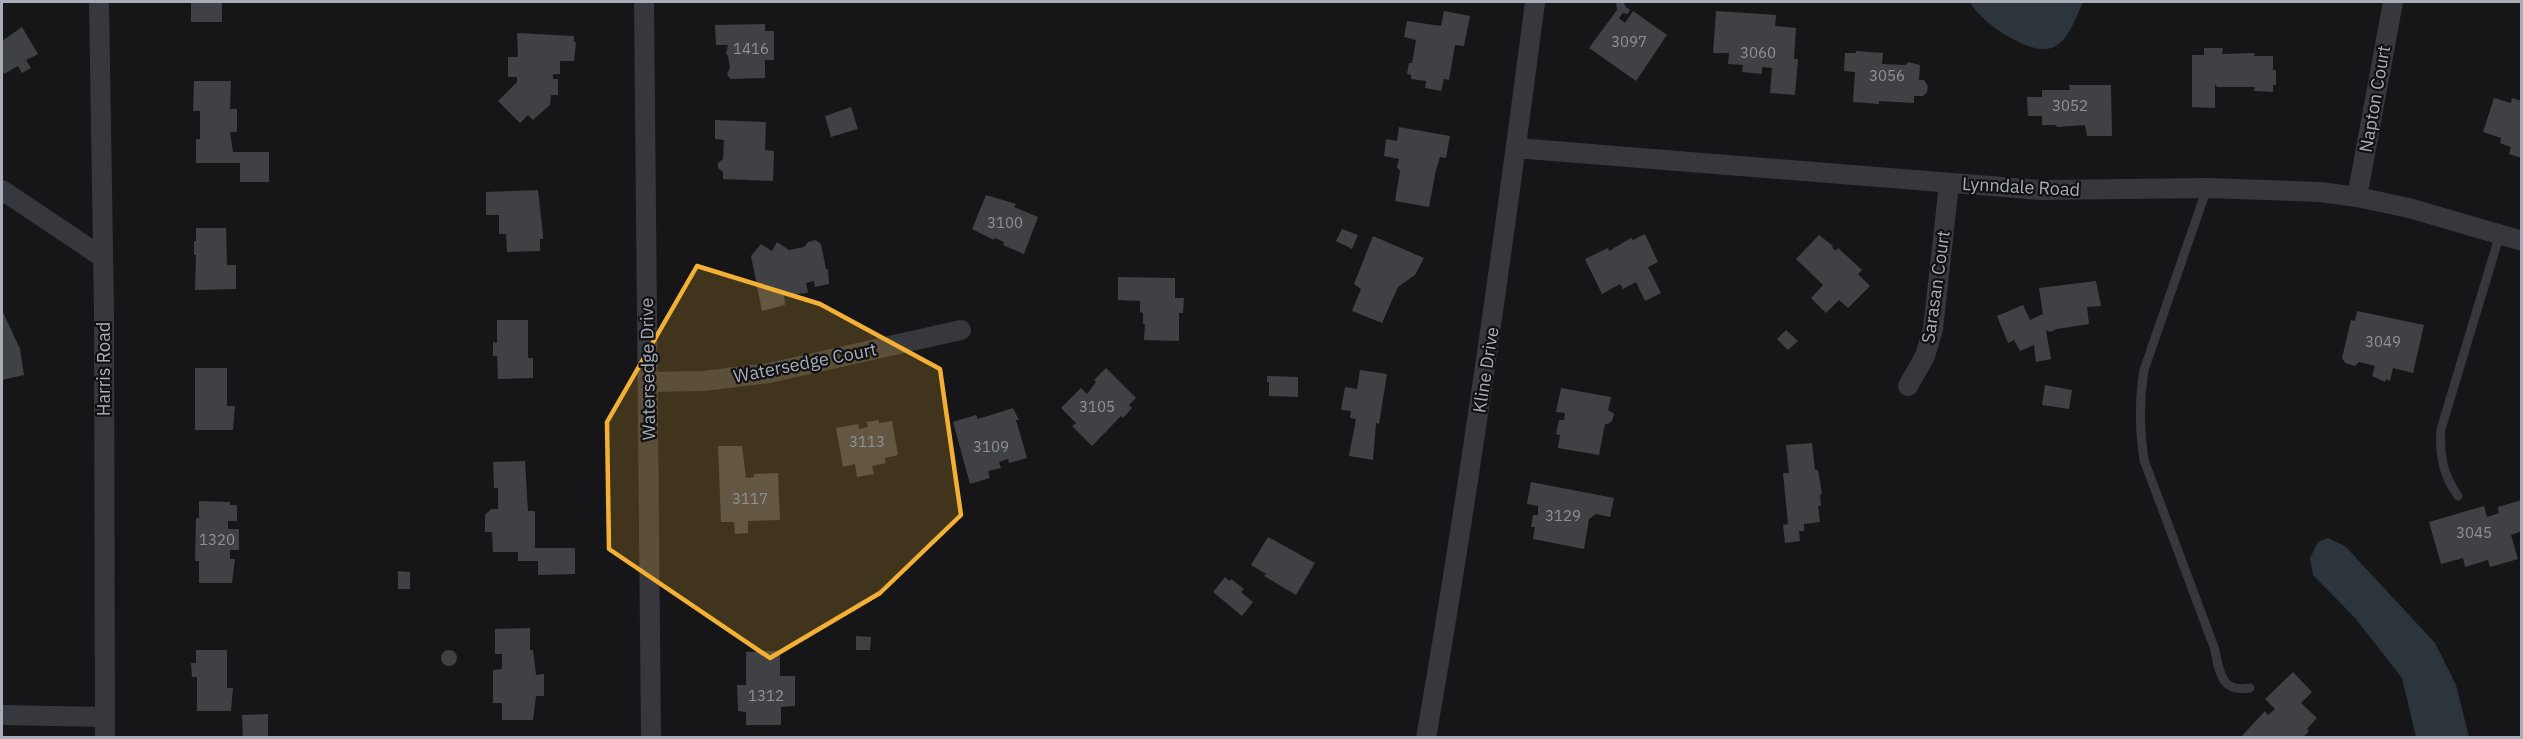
<svg xmlns="http://www.w3.org/2000/svg" width="2523" height="739" font-family="'IBM Plex Sans',sans-serif">
<rect width="100%" height="100%" fill="#161618"/>
<path fill="#2c353c" d="M 1970,2 L 2083,2 C 2076,16 2071,36 2056,46 C 2034,60 1980,22 1970,2 Z
M 2328,538 L 2345,546 L 2435,643 L 2456,685 L 2469,737 L 2416,737 L 2402,678 L 2356,619 L 2313,575 L 2310,558 L 2318,542 Z"/>
<path fill="#404145" d="M 191,2 L 222,2 L 222,22 L 191,22 Z
M 1616,2 L 1624,2 L 1625,6 L 1630,10 L 1628,14 L 1623,13 L 1619,18 L 1625,23 L 1633,11 L 1667,35 L 1636,81 L 1589,48 L 1617,10 Z
M 1444,11 L 1470,16 L 1464,46 L 1455,45 L 1449,80 L 1444,79 L 1441,91 L 1425,88 L 1426,81 L 1411,79 L 1411,75 L 1407,74 L 1409,63 L 1412,63 L 1416,40 L 1404,37 L 1407,21 L 1441,26 Z
M 1716,11 L 1776,15 L 1775,26 L 1796,28 L 1794,59 L 1798,59 L 1795,95 L 1770,93 L 1772,68 L 1762,67 L 1762,74 L 1742,72 L 1743,65 L 1728,64 L 1729,53 L 1713,53 Z
M 765,24 L 765,31 L 774,31 L 774,60 L 765,60 L 765,78 L 730,79 L 727,74 L 730,68 L 728,56 L 726,53 L 728,45 L 716,45 L 715,25 Z
M 22,27 L 38,54 L 26,60 L 31,68 L 22,73 L 18,66 L 4,74 L 2,70 L 2,41 Z
M 517,33 L 574,36 L 574,42 L 576,42 L 574,61 L 560,61 L 560,74 L 553,74 L 553,79 L 558,79 L 558,95 L 551,95 L 550,105 L 533,120 L 528,115 L 520,123 L 498,101 L 517,82 L 517,77 L 508,77 L 508,57 L 518,57 Z
M 2204,48 L 2223,48 L 2222,54 L 2255,53 L 2254,56 L 2273,56 L 2273,70 L 2276,70 L 2276,85 L 2273,85 L 2273,92 L 2254,91 L 2255,87 L 2217,87 L 2215,84 L 2215,108 L 2192,107 L 2192,55 L 2204,55 Z
M 1856,51 L 1883,53 L 1882,64 L 1906,65 L 1908,62 L 1920,65 L 1919,80 L 1924,80 L 1928,86 L 1927,92 L 1923,96 L 1914,96 L 1914,103 L 1879,101 L 1879,104 L 1853,102 L 1855,72 L 1844,71 L 1845,53 L 1856,53 Z
M 194,81 L 231,81 L 230,109 L 237,109 L 237,132 L 230,132 L 233,152 L 269,152 L 269,182 L 240,182 L 240,163 L 196,163 L 196,139 L 200,139 L 200,111 L 193,111 Z
M 2069,85 L 2111,85 L 2112,136 L 2087,136 L 2085,125 L 2057,127 L 2056,125 L 2042,125 L 2042,116 L 2028,116 L 2027,97 L 2042,97 L 2042,90 L 2070,90 Z
M 2494,98 L 2511,103 L 2512,98 L 2522,101 L 2522,158 L 2509,154 L 2511,147 L 2500,143 L 2501,138 L 2483,132 Z
M 851,107 L 858,129 L 831,137 L 825,116 Z
M 715,120 L 766,122 L 765,150 L 774,151 L 773,181 L 723,179 L 723,172 L 718,168 L 718,163 L 723,159 L 724,140 L 715,139 Z
M 1399,127 L 1450,136 L 1446,158 L 1440,157 L 1436,170 L 1429,207 L 1395,201 L 1400,171 L 1397,167 L 1399,159 L 1384,156 L 1386,139 L 1397,141 Z
M 538,190 L 543,235 L 543,239 L 540,239 L 540,251 L 507,252 L 506,234 L 499,234 L 499,215 L 486,215 L 486,192 Z
M 986,195 L 1016,204 L 1014,207 L 1038,217 L 1024,254 L 1003,245 L 1004,242 L 995,238 L 994,240 L 972,229 Z
M 196,228 L 226,228 L 227,265 L 236,265 L 236,289 L 195,290 L 196,255 L 194,255 L 194,241 L 196,241 Z
M 1342,229 L 1358,235 L 1352,249 L 1336,241 Z
M 1645,234 L 1658,262 L 1648,267 L 1661,293 L 1645,301 L 1636,282 L 1623,289 L 1620,284 L 1602,294 L 1585,259 L 1608,248 L 1609,251 L 1631,238 L 1633,240 Z
M 1819,235 L 1833,246 L 1832,247 L 1835,251 L 1838,248 L 1862,270 L 1858,274 L 1870,286 L 1848,308 L 1839,300 L 1826,313 L 1811,298 L 1823,285 L 1796,259 Z
M 1373,236 L 1424,258 L 1415,275 L 1398,287 L 1382,323 L 1352,311 L 1361,289 L 1354,284 Z
M 816,240 L 821,244 L 826,269 L 828,269 L 829,284 L 815,287 L 814,281 L 806,283 L 808,293 L 784,295 L 785,305 L 762,311 L 751,256 L 761,244 L 772,251 L 777,242 L 789,250 L 804,247 L 808,242 Z
M 1118,277 L 1175,278 L 1175,298 L 1184,298 L 1183,313 L 1179,313 L 1179,341 L 1144,340 L 1145,324 L 1143,324 L 1143,313 L 1140,312 L 1140,301 L 1118,300 Z
M 2096,281 L 2101,306 L 2087,307 L 2089,324 L 2057,329 L 2050,332 L 2046,330 L 2051,359 L 2036,362 L 2034,345 L 2020,351 L 2014,340 L 2008,343 L 1997,316 L 2023,305 L 2030,320 L 2043,314 L 2039,288 Z
M 2,310 L 20,349 L 24,375 L 2,380 Z
M 2357,311 L 2424,325 L 2413,373 L 2393,368 L 2390,381 L 2386,379 L 2385,382 L 2372,376 L 2375,366 L 2359,362 L 2355,366 L 2345,363 L 2342,358 L 2351,320 L 2355,321 Z
M 497,320 L 528,320 L 528,358 L 533,358 L 533,378 L 498,379 L 497,356 L 493,356 L 493,342 L 497,343 Z
M 1786,330 L 1798,341 L 1788,350 L 1777,339 Z
M 195,368 L 227,368 L 227,406 L 235,406 L 233,430 L 195,430 Z
M 1106,368 L 1136,398 L 1129,405 L 1132,408 L 1123,418 L 1121,416 L 1092,446 L 1072,426 L 1076,423 L 1061,408 L 1081,388 L 1087,394 L 1096,382 L 1094,380 Z
M 1360,370 L 1387,374 L 1379,424 L 1376,423 L 1373,460 L 1349,456 L 1356,419 L 1350,418 L 1351,411 L 1341,410 L 1345,387 L 1357,389 Z
M 1267,376 L 1298,377 L 1298,397 L 1269,396 L 1269,382 L 1267,382 Z
M 2045,385 L 2072,390 L 2069,409 L 2042,405 Z
M 1561,388 L 1611,397 L 1608,410 L 1614,414 L 1612,421 L 1608,424 L 1605,424 L 1599,455 L 1558,448 L 1560,435 L 1556,434 L 1559,420 L 1564,420 L 1565,413 L 1556,412 Z
M 1013,408 L 1019,420 L 1016,420 L 1027,458 L 1009,463 L 1008,459 L 999,462 L 1001,468 L 988,471 L 990,478 L 970,484 L 953,422 L 976,415 L 978,419 Z
M 879,420 L 879,423 L 892,421 L 898,455 L 885,458 L 886,463 L 872,466 L 874,474 L 857,477 L 855,464 L 843,467 L 836,428 L 858,424 L 859,429 L 868,427 L 867,422 Z
M 1812,443 L 1815,470 L 1818,470 L 1822,494 L 1820,495 L 1821,506 L 1818,506 L 1820,522 L 1804,524 L 1804,531 L 1799,531 L 1800,541 L 1785,543 L 1783,525 L 1788,524 L 1783,473 L 1789,473 L 1786,445 Z
M 718,446 L 742,446 L 746,478 L 754,477 L 754,474 L 778,473 L 780,520 L 748,521 L 748,533 L 735,534 L 734,522 L 721,522 Z
M 525,461 L 528,511 L 535,511 L 535,548 L 575,548 L 575,574 L 538,575 L 538,561 L 518,561 L 518,552 L 493,552 L 492,532 L 485,532 L 485,515 L 491,509 L 498,509 L 498,488 L 494,488 L 493,462 Z
M 1531,482 L 1614,498 L 1610,517 L 1596,514 L 1589,519 L 1584,549 L 1533,539 L 1535,527 L 1531,527 L 1533,515 L 1538,515 L 1538,506 L 1527,504 Z
M 2522,500 L 2522,531 L 2511,535 L 2518,559 L 2490,567 L 2488,560 L 2465,567 L 2463,558 L 2441,564 L 2429,522 L 2484,506 L 2487,517 L 2499,513 L 2498,507 Z
M 199,501 L 230,502 L 230,505 L 237,505 L 237,521 L 228,521 L 228,529 L 239,529 L 239,550 L 230,550 L 230,559 L 235,559 L 232,583 L 199,583 L 199,561 L 195,561 L 196,518 L 199,518 Z
M 1268,537 L 1315,563 L 1296,595 L 1264,576 L 1266,574 L 1251,565 Z
M 398,571 L 410,572 L 410,589 L 398,589 Z
M 1225,577 L 1229,581 L 1231,579 L 1244,589 L 1241,592 L 1253,602 L 1242,616 L 1213,592 Z
M 530,628 L 530,650 L 533,650 L 536,675 L 544,674 L 544,696 L 536,696 L 533,720 L 502,720 L 502,703 L 493,703 L 493,670 L 502,669 L 502,654 L 495,654 L 495,629 Z
M 856,636 L 871,637 L 870,650 L 856,650 Z
M441 658a8 8 0 1 1 16 0a8 8 0 1 1-16 0Z
M 196,650 L 227,650 L 227,688 L 233,688 L 231,711 L 197,711 L 197,677 L 192,677 L 191,663 L 196,663 Z
M 780,651 L 780,676 L 795,676 L 795,706 L 781,707 L 781,725 L 746,725 L 746,712 L 738,711 L 737,685 L 746,685 L 746,652 Z
M 2293,672 L 2312,692 L 2301,703 L 2317,718 L 2307,729 L 2309,731 L 2304,736 L 2306,738 L 2240,738 L 2265,711 L 2268,715 L 2275,709 L 2265,699 Z
M 268,714 L 268,738 L 243,738 L 242,715 Z"/>
<g fill="none" stroke-linecap="round" stroke-linejoin="round">
<path stroke="#37383d" stroke-width="9" d="M 2207,188 L 2144,370 C 2139,401 2139,428 2144,460 L 2214,647 C 2220,670 2219,693 2250,688
M 2458,496 C 2443,475 2439,454 2441,429 L 2500,234"/>
<path stroke="#37383d" stroke-width="20" d="M 99,2 L 104,312 L 105,738
M 644,2 L 651,738
M 1516,148 L 2040,190 L 2207,188 L 2320,192 L 2357,197 L 2409,208 L 2522,241
M 2,190 L 102,257
M 2357,197 L 2393,2
M 648,382 L 703,381 L 769,373 L 961,330
M 1908,386 L 1925,356 L 1933,329 L 1949,184
M 2,715 L 105,717
M 1426,738 C 1469,493 1503,248 1535,2"/>
</g>
<path fill="#f2b134" fill-opacity="0.2" stroke="#f2b134" stroke-width="4.5" stroke-linejoin="round" d="M 697,266 L 820,304 L 940,369 L 961,515 L 880,593 L 770,658 L 609,549 L 607,422 Z"/>
<g text-anchor="middle" stroke-width="4.5" stroke-linejoin="round" paint-order="stroke">
<g font-size="15" fill="#8e929b">
<text x="1629" y="47">3097</text>
<text x="751" y="54">1416</text>
<text x="1758" y="58">3060</text>
<text x="1887" y="81">3056</text>
<text x="2070" y="111">3052</text>
<text x="1005" y="228">3100</text>
<text x="2383" y="347">3049</text>
<text x="1097" y="412">3105</text>
<text x="867" y="447">3113</text>
<text x="991" y="452">3109</text>
<text x="750" y="504">3117</text>
<text x="1563" y="521">3129</text>
<text x="2474" y="538">3045</text>
<text x="217" y="545">1320</text>
<text x="766" y="701">1312</text>
</g>
<g font-size="18" fill="#a8adb8" stroke="#111113">
<text transform="translate(2375 99) rotate(-80)" y="6">Napton Court</text>
<text transform="translate(2021 187) rotate(3)" y="6">Lynndale Road</text>
<text transform="translate(1936 287) rotate(-82)" y="6">Sarasan Court</text>
<text transform="translate(805 363) rotate(-11)" y="6">Watersedge Court</text>
<text transform="translate(104 369) rotate(-90)" y="6">Harris Road</text>
<text transform="translate(648 369) rotate(-91)" y="6">Watersedge Drive</text>
<text transform="translate(1486 370) rotate(-81)" y="6">Kline Drive</text>
</g>
</g>
<rect width="2523" height="739" fill="none" stroke="#a8adb8" stroke-width="6"/>
</svg>
